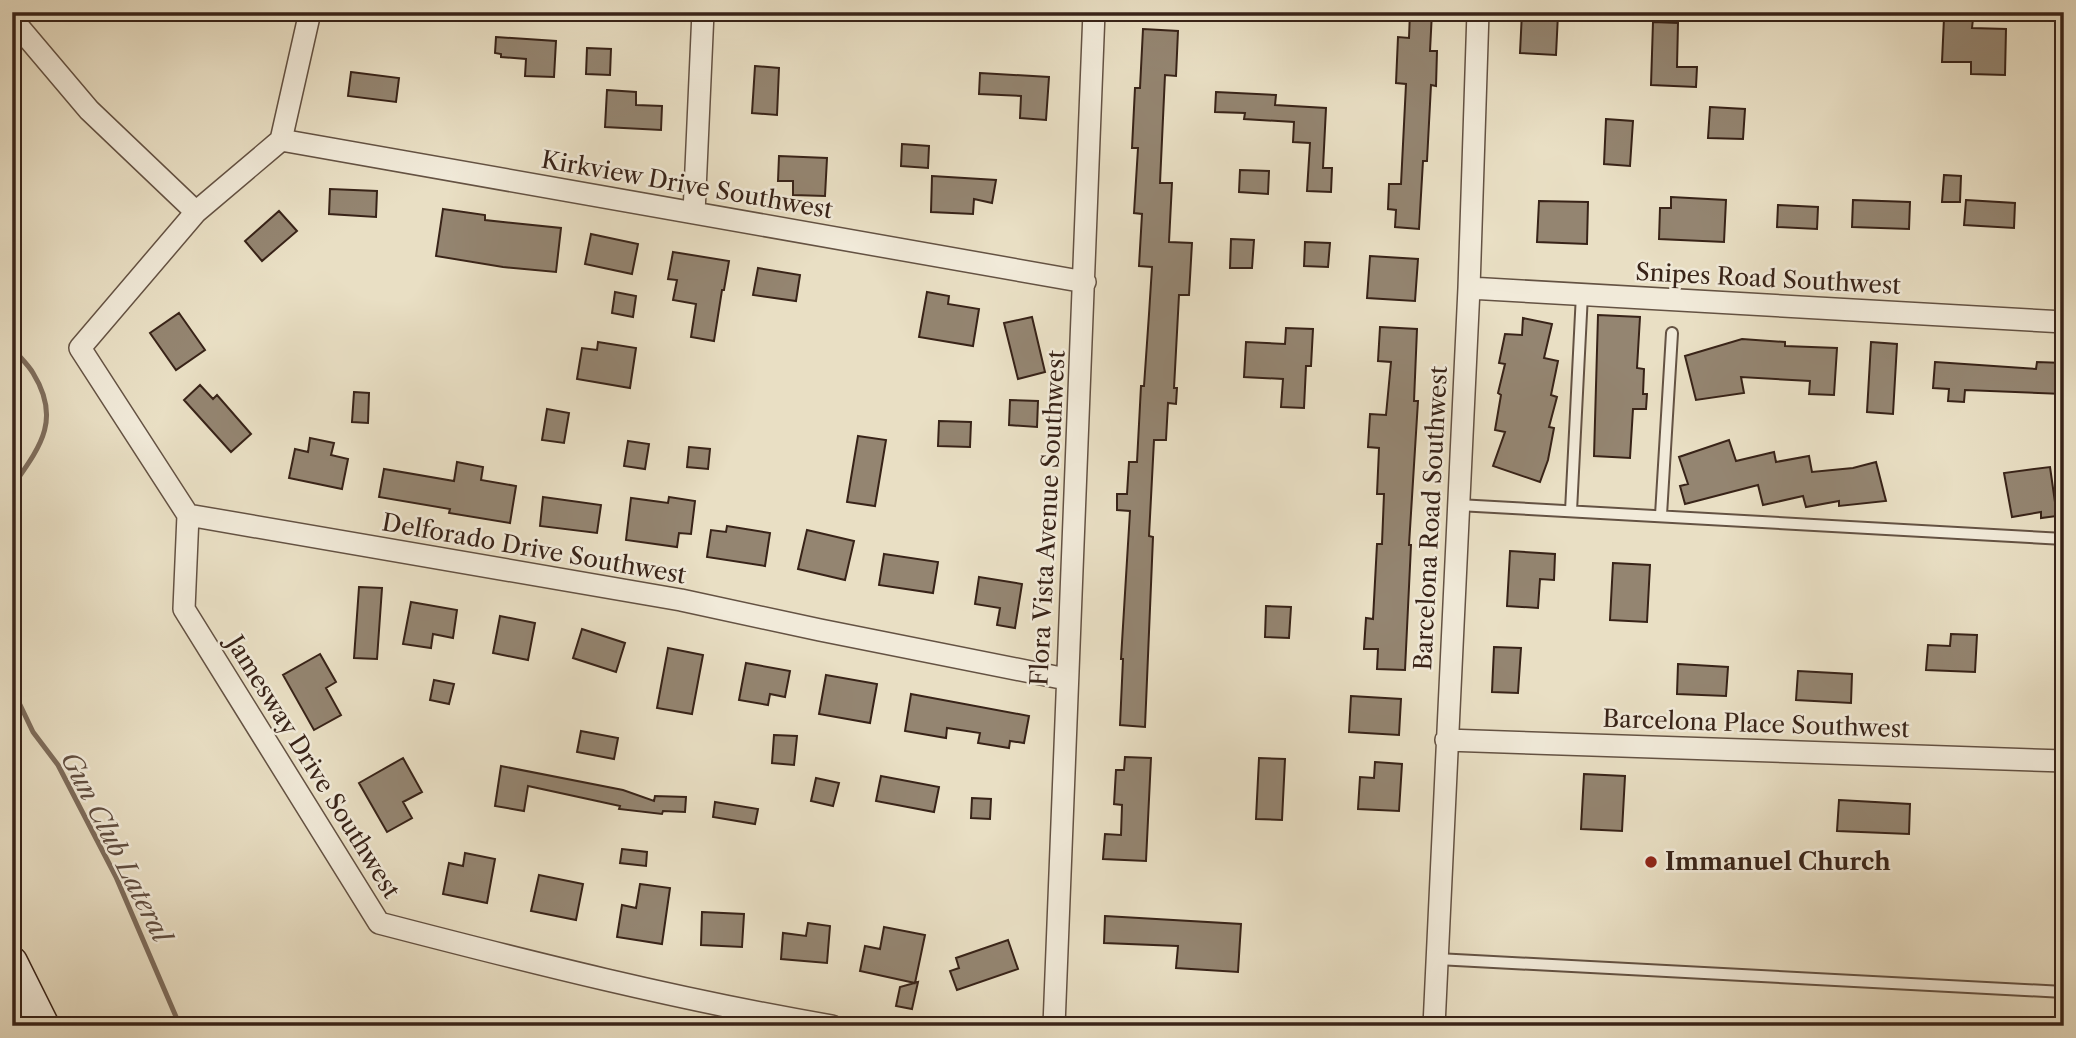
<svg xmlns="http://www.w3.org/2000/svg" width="2076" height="1038" font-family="'Libre Caslon Text',serif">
<rect width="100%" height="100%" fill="#e9dfc4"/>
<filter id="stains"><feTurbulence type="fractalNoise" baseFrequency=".00286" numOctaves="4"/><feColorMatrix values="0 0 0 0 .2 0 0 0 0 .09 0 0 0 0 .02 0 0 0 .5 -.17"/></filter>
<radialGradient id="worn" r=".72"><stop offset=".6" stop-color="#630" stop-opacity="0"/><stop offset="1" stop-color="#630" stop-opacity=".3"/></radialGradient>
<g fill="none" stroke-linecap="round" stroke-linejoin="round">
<path stroke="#7e6d5c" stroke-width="5" d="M 12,347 C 18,356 27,363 33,373 C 62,420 40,447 12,487
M 12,688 L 33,732 L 58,765 L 116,877 L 180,1026"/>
</g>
<path fill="#948571" stroke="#382318" stroke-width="2" d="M 1410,12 L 1432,12 L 1430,51 L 1437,51 L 1436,86 L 1431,85 L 1427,161 L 1423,161 L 1419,229 L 1395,227 L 1396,210 L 1388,209 L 1389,184 L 1401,184 L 1406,84 L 1396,83 L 1398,37 L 1409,38 Z
M 1522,12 L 1558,14 L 1556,55 L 1520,53 Z
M 1944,18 L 1973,19 L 1972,28 L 2006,29 L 2005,75 L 1971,74 L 1971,62 L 1942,62 Z
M 1653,22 L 1678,23 L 1677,67 L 1697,67 L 1696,87 L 1651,85 Z
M 1143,29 L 1178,31 L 1176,76 L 1165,75 L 1160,183 L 1172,183 L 1169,242 L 1192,243 L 1189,295 L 1179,295 L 1174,388 L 1177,388 L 1176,404 L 1168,403 L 1166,440 L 1154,440 L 1149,536 L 1153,537 L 1145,727 L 1120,725 L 1123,659 L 1121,659 L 1130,511 L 1117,510 L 1117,494 L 1127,494 L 1129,462 L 1137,462 L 1141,386 L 1144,386 L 1149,314 L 1152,267 L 1139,266 L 1142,214 L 1134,213 L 1138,148 L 1132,148 L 1135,88 L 1140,88 Z
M 496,37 L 556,41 L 554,77 L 525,76 L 526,59 L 501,57 L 501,54 L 495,53 Z
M 587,48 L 611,49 L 610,75 L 586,74 Z
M 755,66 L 779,68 L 777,115 L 752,113 Z
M 351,72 L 399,78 L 396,102 L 348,96 Z
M 980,73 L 1049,77 L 1046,120 L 1020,118 L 1021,96 L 979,94 Z
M 607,90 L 636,92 L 636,105 L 662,106 L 661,130 L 605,127 Z
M 1216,92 L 1276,95 L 1275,105 L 1326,108 L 1323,168 L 1332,168 L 1331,192 L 1307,191 L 1310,143 L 1293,142 L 1294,122 L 1244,119 L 1245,113 L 1215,112 Z
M 1710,107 L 1745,109 L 1743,139 L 1708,138 Z
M 1606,119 L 1633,121 L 1630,166 L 1604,164 Z
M 902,144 L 929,146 L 928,168 L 901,166 Z
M 779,156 L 827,158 L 825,196 L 793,195 L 793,181 L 778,181 Z
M 1240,170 L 1269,171 L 1268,194 L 1239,192 Z
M 1944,175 L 1961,176 L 1960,202 L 1942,202 Z
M 932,176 L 996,180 L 992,203 L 974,199 L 973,214 L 931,212 Z
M 330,189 L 377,191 L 376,217 L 329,214 Z
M 1671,197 L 1726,200 L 1724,242 L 1659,239 L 1660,208 L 1671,208 Z
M 1853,200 L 1910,202 L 1909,229 L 1852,227 Z
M 1966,200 L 2015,203 L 2014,228 L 1964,225 Z
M 1539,201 L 1588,202 L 1587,244 L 1537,242 Z
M 1778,205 L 1818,207 L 1817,229 L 1777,227 Z
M 443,209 L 485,215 L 485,220 L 561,228 L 556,272 L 503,267 L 436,256 Z
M 279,211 L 297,231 L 262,261 L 245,241 Z
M 591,234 L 638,244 L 632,274 L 585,264 Z
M 1231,239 L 1254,240 L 1252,268 L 1230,268 Z
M 1305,242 L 1330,243 L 1328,267 L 1304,266 Z
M 673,252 L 729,261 L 724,290 L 722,290 L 714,341 L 691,337 L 696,304 L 673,300 L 677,280 L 668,279 Z
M 1370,256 L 1418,259 L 1415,301 L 1367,298 Z
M 758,268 L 800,275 L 796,301 L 753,295 Z
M 615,292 L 636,296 L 633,317 L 612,313 Z
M 927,292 L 949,296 L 948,304 L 979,309 L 973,346 L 919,337 Z
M 179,313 L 205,350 L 176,370 L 150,333 Z
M 1598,315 L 1640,317 L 1637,368 L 1644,369 L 1643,394 L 1647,394 L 1646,409 L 1633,409 L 1630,458 L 1594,456 Z
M 1032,317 L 1045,372 L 1018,379 L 1004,323 Z
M 1523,318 L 1552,324 L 1544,358 L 1558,361 L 1551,395 L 1557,397 L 1549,427 L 1554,428 L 1548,460 L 1540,482 L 1493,466 L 1505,432 L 1495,430 L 1501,395 L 1498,393 L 1505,364 L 1499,363 L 1505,334 L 1522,335 Z
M 1380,327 L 1417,329 L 1414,401 L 1418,401 L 1409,545 L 1411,545 L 1405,670 L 1377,669 L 1378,649 L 1364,649 L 1366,618 L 1373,619 L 1377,544 L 1382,544 L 1384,494 L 1377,494 L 1379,448 L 1368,447 L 1370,414 L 1386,415 L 1391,362 L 1378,361 Z
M 1286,328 L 1313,329 L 1311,366 L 1306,366 L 1304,408 L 1281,407 L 1283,379 L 1244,377 L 1246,342 L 1285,344 Z
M 1742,339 L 1785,342 L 1785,346 L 1837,348 L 1834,395 L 1809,394 L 1810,381 L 1741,377 L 1744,393 L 1696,400 L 1685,356 Z
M 598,342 L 636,348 L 630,388 L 577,379 L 582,348 L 597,350 Z
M 1871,342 L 1897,344 L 1893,414 L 1867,412 Z
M 1935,362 L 2036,369 L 2037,362 L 2064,363 L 2063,394 L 1965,390 L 1964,402 L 1948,401 L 1949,389 L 1933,388 Z
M 200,385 L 213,399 L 217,395 L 251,434 L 231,452 L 184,400 Z
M 354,392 L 369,393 L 368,423 L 352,422 Z
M 1010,400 L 1038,401 L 1037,427 L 1009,425 Z
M 547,409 L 569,413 L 564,443 L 542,440 Z
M 939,421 L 971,422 L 970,447 L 938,446 Z
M 858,436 L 886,440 L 875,506 L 847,502 Z
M 310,438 L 334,443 L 331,455 L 348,459 L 342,489 L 289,478 L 295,449 L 308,452 Z
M 1729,440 L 1736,461 L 1774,452 L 1776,462 L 1809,456 L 1812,472 L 1853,468 L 1876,462 L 1886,501 L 1839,506 L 1839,501 L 1806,507 L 1803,496 L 1763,505 L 1758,485 L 1685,504 L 1680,486 L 1688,484 L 1679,457 Z
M 628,441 L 649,444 L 645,469 L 624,466 Z
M 689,447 L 710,449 L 708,469 L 687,467 Z
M 457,462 L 483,467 L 481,480 L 516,486 L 510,523 L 449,513 L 450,509 L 379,497 L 384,469 L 454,481 Z
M 2050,467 L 2057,516 L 2041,518 L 2041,512 L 2012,517 L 2004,473 Z
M 543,497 L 601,505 L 597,533 L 540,526 Z
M 669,497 L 695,501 L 691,534 L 679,533 L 677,547 L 626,540 L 631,498 L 668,503 Z
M 727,526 L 770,533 L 765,566 L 707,557 L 711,530 L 726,532 Z
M 807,530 L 854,541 L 845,580 L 798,569 Z
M 1510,551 L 1555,554 L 1554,580 L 1540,579 L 1538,608 L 1507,606 Z
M 884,554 L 938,562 L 933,593 L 879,585 Z
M 1613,563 L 1650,565 L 1647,622 L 1610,620 Z
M 979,577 L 1022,584 L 1015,628 L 997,625 L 1000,608 L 975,604 Z
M 359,587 L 382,588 L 377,659 L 354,658 Z
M 411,602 L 457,610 L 453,638 L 433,634 L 431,648 L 403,644 Z
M 1266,606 L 1291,607 L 1289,638 L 1265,637 Z
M 500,616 L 535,623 L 528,660 L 493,653 Z
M 582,629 L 625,643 L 616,672 L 573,658 Z
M 1951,634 L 1977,635 L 1975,672 L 1926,670 L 1928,645 L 1950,646 Z
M 1494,647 L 1521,648 L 1518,693 L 1492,692 Z
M 668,648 L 703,655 L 692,714 L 657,708 Z
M 320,654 L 336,682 L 326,688 L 341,715 L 314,730 L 283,675 Z
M 746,663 L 790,671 L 785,697 L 770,694 L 768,705 L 739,700 Z
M 1678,664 L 1728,667 L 1726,696 L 1677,694 Z
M 1798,671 L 1852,674 L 1851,703 L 1796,700 Z
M 826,675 L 877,684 L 870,723 L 819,714 Z
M 434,680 L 454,684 L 449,704 L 430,700 Z
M 911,694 L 1029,716 L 1024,743 L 1010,741 L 1009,748 L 978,743 L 980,733 L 947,728 L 946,738 L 905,731 Z
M 1351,696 L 1401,699 L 1399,735 L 1349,732 Z
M 581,731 L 618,738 L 614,759 L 577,752 Z
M 774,735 L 797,736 L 794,765 L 772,763 Z
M 1125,757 L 1151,758 L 1146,861 L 1103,859 L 1105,834 L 1121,835 L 1122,805 L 1114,804 L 1116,770 L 1124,770 Z
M 403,758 L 422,792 L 403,802 L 412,818 L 387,832 L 359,783 Z
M 1259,758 L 1285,759 L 1282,820 L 1256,819 Z
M 1375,762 L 1402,764 L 1399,811 L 1358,809 L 1360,777 L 1374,778 Z
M 501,766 L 623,790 L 654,801 L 655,796 L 686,797 L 685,812 L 663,811 L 662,814 L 619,809 L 620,806 L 528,786 L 524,811 L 495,806 Z
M 1584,774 L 1625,776 L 1622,831 L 1581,829 Z
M 881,776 L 939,787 L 934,812 L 876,801 Z
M 816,778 L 839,783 L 833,806 L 811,801 Z
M 972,798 L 991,799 L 990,819 L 971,818 Z
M 1839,800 L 1910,804 L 1909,834 L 1837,831 Z
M 715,802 L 758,809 L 755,824 L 713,817 Z
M 622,849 L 647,852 L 646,866 L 620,863 Z
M 465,853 L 495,859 L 487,903 L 443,894 L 449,863 L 463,866 Z
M 539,875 L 583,884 L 576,920 L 531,911 Z
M 640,884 L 670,888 L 662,944 L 617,937 L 622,905 L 636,908 Z
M 702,912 L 744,914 L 742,947 L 701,945 Z
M 1105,916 L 1241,924 L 1238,972 L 1176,968 L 1178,946 L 1104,943 Z
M 808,923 L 830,926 L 827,963 L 781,959 L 783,933 L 806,936 Z
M 884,927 L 925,935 L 915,983 L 860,971 L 865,946 L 880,949 Z
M 1008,940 L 1018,969 L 957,990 L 950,971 L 959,968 L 956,958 Z
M 918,982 L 912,1009 L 896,1006 L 900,987 Z"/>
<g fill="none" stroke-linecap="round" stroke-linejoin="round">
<g stroke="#645243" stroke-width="14">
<path id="service" d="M 1458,505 L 2064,539
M 1571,511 L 1582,294
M 1661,515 L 1672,333
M 1437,959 L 2064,992"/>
</g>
<g stroke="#645243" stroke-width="24">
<path id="minor" d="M 310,12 L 281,140 L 196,212 L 80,348 L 188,515 L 681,600 L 820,630 L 1066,679
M 12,19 L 89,110 L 196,212
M 281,140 L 1085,282
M 694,213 L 703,12
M 1469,288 L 2064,322
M 188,515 L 184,609 L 379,923 C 529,962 679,1000 832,1026
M 1446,740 L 2064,761
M 1054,1026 L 1094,12
M 1434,1026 L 1469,288 L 1478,12"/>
</g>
<g stroke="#382318" stroke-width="33">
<path id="secondary" d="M 12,962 L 44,1026"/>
</g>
<use href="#service" stroke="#f1ead9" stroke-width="10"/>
<use href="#minor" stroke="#f1ead9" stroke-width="21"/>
<use href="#secondary" stroke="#f1ead9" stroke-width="30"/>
</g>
<circle fill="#8f2418" stroke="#f1ead9" stroke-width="2.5" cx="1651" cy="862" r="7"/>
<g text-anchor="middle" stroke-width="5" stroke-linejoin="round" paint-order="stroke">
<g font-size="24" fill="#382318" stroke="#f1ead9">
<text transform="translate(687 185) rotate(10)" y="8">Kirkview Drive Southwest</text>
<text transform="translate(1768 279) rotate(3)" y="8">Snipes Road Southwest</text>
<text transform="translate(1048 518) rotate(-87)" y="8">Flora Vista Avenue Southwest</text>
<text transform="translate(1431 518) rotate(-87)" y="8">Barcelona Road Southwest</text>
<text transform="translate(534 549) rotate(10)" y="8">Delforado Drive Southwest</text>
<text transform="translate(1756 724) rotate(2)" y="8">Barcelona Place Southwest</text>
<text transform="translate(313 767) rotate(58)" y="8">Jamesway Drive Southwest</text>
</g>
<g font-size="24" font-weight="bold" fill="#382318" stroke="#f1ead9" text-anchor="start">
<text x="1665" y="870">Immanuel Church</text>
</g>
<g font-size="26" font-style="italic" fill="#614e40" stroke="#f1ead9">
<text transform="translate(116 847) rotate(63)" y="9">Gun Club Lateral</text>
</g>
</g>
<rect width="2076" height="1038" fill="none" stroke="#e9dfc4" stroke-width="42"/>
<rect x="14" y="14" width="2048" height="1010" fill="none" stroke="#382318" stroke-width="3.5"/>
<rect x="21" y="21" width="2034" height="996" fill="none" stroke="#382318" stroke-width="2"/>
<rect width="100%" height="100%" filter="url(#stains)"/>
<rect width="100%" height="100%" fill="url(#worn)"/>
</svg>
